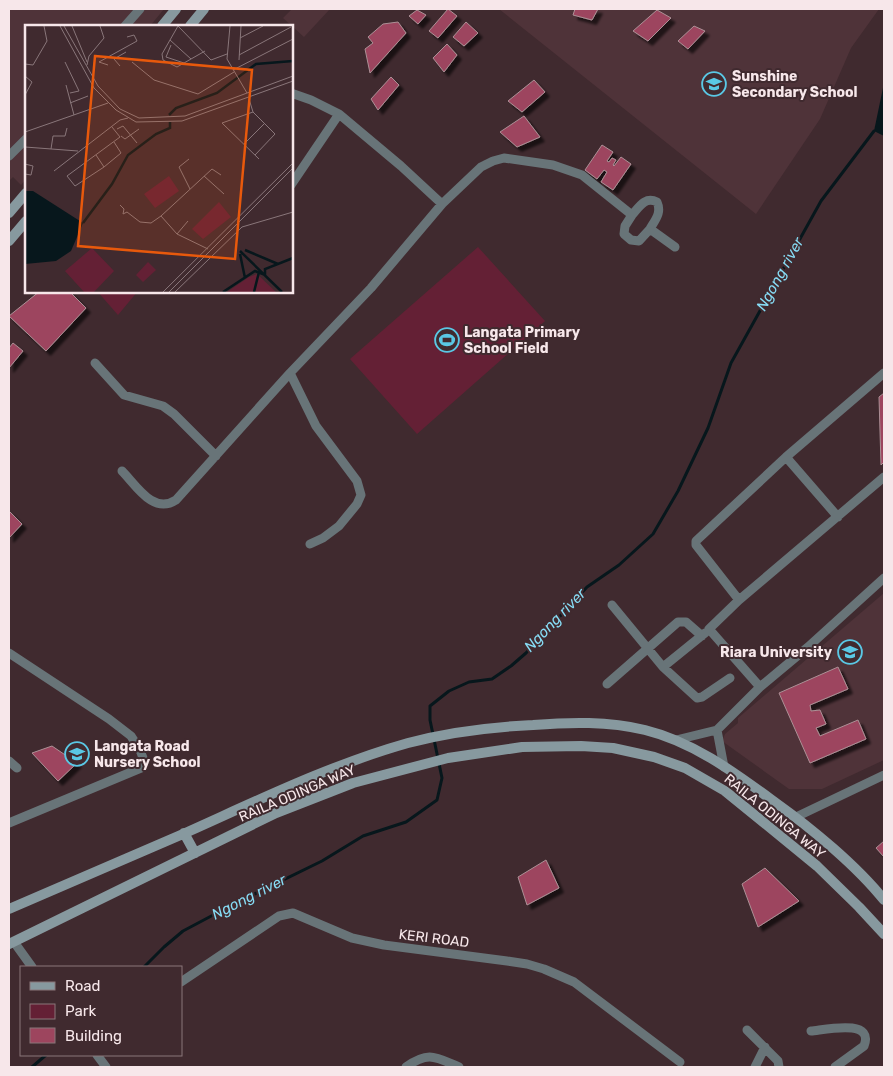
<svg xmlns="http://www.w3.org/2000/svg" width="893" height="1076" font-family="Rubik,sans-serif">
<defs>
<filter id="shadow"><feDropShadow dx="4.5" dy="4.5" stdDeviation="1" flood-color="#0009"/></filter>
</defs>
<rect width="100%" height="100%" fill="#402a2f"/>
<path fill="#4f3339" d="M 9,9 L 164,9 L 150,26 L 26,26 L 26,179 L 21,185 L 13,177 L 9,181 Z
M 292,9 L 330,9 L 304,37 L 283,18 Z
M 499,9 L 879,9 L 851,48 L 820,119 L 756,214 Z
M 884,593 L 884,760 L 822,789 L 789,789 L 722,741 L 725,734 L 738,723 L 738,718 Z"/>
<path fill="#642035" d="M 478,247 L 545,321 L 417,434 L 350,359 Z
M 97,291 L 138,291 L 118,315 Z"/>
<path fill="#07171c" d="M 884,83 L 884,136 L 874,131 Z"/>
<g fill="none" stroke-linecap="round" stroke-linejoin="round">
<path stroke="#07171c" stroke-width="3" d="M 144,967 L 164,947 L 183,931 L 232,905 L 322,861 L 363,836 L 406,822 L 437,800 L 442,778 L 430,720 L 430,706 L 449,691 L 469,682 L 492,679 L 511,666 L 526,653 L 587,587 L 619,565 L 653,534 L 678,491 L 708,428 L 731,363 L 821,201 L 874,131
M 32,1067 L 46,1055"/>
</g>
<path fill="#9d455e" stroke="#ac9096" filter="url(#shadow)" d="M 448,9 L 457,16 L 438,38 L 429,31 Z
M 575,9 L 598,9 L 592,20 L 573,15 Z
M 417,10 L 426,15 L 418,24 L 409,16 Z
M 657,10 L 671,18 L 648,41 L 633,31 Z
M 398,22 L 406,33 L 370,73 L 365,49 L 373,43 L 368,37 L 383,24 Z
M 466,22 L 478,33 L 464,46 L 453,37 Z
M 694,26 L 705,31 L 688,49 L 678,41 Z
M 447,44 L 457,55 L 444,72 L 433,58 Z
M 391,77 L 399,85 L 378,110 L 371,99 Z
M 534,80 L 545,92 L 522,112 L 508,101 Z
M 524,116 L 540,137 L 517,147 L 500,132 Z
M 602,145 L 613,152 L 607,161 L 609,162 L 612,158 L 616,160 L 613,165 L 614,166 L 621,157 L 631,164 L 613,190 L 601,182 L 607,172 L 604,170 L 597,179 L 585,170 Z
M 40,291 L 69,291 L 86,308 L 46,351 L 9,316 Z
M 13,343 L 23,351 L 9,368 L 9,348 Z
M 884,393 L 884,462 L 881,465 L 879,397 Z
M 9,511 L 22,524 L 9,538 Z
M 838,667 L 848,689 L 810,705 L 811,711 L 820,710 L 826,724 L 816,728 L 820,736 L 858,720 L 866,739 L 810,763 L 779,693 Z
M 52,746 L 77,763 L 58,781 L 32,753 Z
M 884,841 L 884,857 L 876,848 Z
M 546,860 L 559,888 L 527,905 L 518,877 Z
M 765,868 L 799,901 L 758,927 L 742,884 Z"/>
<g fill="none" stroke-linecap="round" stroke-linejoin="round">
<path stroke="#687478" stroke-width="9" d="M 125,26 L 140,9
M 9,156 L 26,139
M 291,185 L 339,114
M 442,204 L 481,167 L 493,161 L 504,158 L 553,165 L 582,175 L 632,215 C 639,207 645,196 657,202 C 662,213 655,220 650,229 L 675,247
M 632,215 L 625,226 L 624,234 L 631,240 L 639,241 L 650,229
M 95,363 L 124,395 L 163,406 L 174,414 L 216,456
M 290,373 L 316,426 L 357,481 L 361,495 L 357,504 L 339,526 L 323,538 L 310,544
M 122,471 C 136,485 153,515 176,500 L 290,373 L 371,288 L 442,204 L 401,166 L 339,114 L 311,100 L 291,93
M 838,517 L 786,457 L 884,373
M 739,600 L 696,545 L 696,541 L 786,457
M 612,605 L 663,667 L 697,698 L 702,697 L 730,678
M 9,653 L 109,719 L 131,736 L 140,750 L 143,758 L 141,768 L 9,823
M 663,667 L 705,633
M 607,684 L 678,622 L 686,622 L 702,636
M 760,687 L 709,629 L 739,600 L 884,477
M 717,730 L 724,767
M 676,740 L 717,730 L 760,687 L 808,647 L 884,578
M 9,761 L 17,768
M 796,817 L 884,775
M 14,942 L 32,967
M 181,982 L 279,916 L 293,913 L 352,938 L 384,945 L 507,961 L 527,964 L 544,969 L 574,982 L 680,1062
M 747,1030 L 778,1061 L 779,1067
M 811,1031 C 824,1030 875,1018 864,1046 L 835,1067
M 97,1055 L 106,1067
M 406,1067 C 429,1051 435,1057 459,1067
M 755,1067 L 765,1047"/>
<path stroke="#87999f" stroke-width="10" d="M 162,26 L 176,9
M 190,26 L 204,9
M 9,213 L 26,193
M 9,241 L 26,221
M 184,833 L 195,853
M 9,909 C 67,884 125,859 183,834 C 257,801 330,765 408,743 C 449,732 491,727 533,725 C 570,722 608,721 645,730 C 694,742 735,773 776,803 C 811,828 857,866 884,900
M 9,944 L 276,813 L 353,783 L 448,758 L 522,747 L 581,746 L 613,748 L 654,757 L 685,768 L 725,791 L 817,866 L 859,907 L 884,934"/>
</g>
<defs>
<g id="school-ring" transform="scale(1.25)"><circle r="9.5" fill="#402a2f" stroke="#5ac8e5" stroke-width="1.5"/><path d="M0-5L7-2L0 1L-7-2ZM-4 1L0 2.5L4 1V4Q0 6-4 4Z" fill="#5ac8e5"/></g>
<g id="stadium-ring" transform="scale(1.25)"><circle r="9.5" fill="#402a2f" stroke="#5ac8e5" stroke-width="1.5"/><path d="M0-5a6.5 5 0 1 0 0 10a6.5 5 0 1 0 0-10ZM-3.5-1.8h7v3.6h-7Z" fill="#5ac8e5"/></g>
<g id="university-ring" transform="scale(1.25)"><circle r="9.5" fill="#402a2f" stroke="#5ac8e5" stroke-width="1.5"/><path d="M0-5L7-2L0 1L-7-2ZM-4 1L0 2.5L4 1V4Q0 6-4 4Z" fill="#5ac8e5"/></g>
</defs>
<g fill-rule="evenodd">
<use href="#school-ring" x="714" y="84"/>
<use href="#stadium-ring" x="447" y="340"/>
<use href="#university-ring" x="850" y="652"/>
<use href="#school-ring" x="77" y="754"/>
</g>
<g text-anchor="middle" stroke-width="4" stroke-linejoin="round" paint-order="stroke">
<g font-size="14" font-weight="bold" fill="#f7e7ea" stroke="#402a2f" text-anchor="start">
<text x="732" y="81">Sunshine<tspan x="732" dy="16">Secondary School</tspan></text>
<text x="464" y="337">Langata Primary<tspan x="464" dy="16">School Field</tspan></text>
<text x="832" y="657" text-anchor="end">Riara University</text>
<text x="94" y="751">Langata Road<tspan x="94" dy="16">Nursery School</tspan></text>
</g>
<g font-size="14" fill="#f7e7ea" stroke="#402a2f">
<text transform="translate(297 793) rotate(-23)" y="5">RAILA ODINGA WAY</text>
<text transform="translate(775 816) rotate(39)" y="5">RAILA ODINGA WAY</text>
<text transform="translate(434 938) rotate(7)" y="5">KERI ROAD</text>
</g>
<g font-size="15" font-style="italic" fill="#87dcf5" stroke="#402a2f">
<text transform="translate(780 274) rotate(-61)" y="5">Ngong river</text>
<text transform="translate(555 620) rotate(-46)" y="5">Ngong river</text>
<text transform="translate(249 897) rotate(-27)" y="5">Ngong river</text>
</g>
</g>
<g transform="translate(25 25)">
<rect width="268" height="268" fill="#402a2f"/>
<path d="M 144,151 L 154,166 L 130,183 L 119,169 ZM 194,177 L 206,192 L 178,214 L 167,204 ZM 67,223 L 89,246 L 69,267 L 59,267 L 40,246 ZM 123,237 L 131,245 L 118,257 L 111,250 ZM 232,249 L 251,267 L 202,267 L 224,252 Z" fill="#642035"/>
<path d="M 0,166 L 8,166 L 58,198 L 46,226 L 31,236 L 0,239 Z" fill="#07171c"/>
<path fill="none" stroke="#07171c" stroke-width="2.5" d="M 144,90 L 151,83 L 192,68 L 231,39 L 268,36M 58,198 L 87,159 L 103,130 L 131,109 L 145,103 L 145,97M 220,225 L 253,239M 215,226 L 257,267M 215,229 L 220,253M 198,267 L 230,246 L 240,250 L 240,244 L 268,233M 229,267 L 234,247"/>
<path fill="none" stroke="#89767a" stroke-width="1" d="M 35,1 L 69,63 L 91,85 L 111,97 L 157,96 L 268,56M 39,1 L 73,61 L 95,84 L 114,93 L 160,91 L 268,51M 47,1 L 62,37M 153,1 L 137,29 L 138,35 L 152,42 L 180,26M 153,1 L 186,35 L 202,29M 205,1 L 202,34 L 222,68M 215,13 L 238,1M 145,15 L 166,34M 146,20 L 141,32 L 159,38M 214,30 L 266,2M 214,35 L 216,1M 40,37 L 54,66 L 45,68M 107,37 L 129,55 L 173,69 L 209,47M 0,39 L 8,40 L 22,16 L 19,1M 62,40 L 64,31 L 79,13 L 75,1M 83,40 L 74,37 L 112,16 L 109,10 L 102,12M 95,41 L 89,34 L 101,27M 208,45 L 268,14M 0,51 L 7,57 L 0,70M 41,60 L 49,90M 224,74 L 228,87 L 250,109 L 230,130M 45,78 L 63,71M 228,87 L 197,98 L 234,134M 92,104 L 98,101 L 112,118M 0,107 L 83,78M 96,111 L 100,114 L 114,104M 219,119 L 240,98M 0,122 L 53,126M 26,124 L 28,111 L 40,111 L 42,103M 71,130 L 79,142 L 50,161 L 42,151 L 95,112 L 87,102M 164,134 L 154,142 L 165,164M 0,139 L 8,141 L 6,150 L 0,149M 79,142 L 96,128 L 89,117M 29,146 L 95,95 L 103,93M 179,151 L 199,169M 95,180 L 99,184 L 98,189 L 102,187 L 115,197 L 126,198 L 136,191M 152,209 L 163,196M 183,224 L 152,209 L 136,191 L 187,144 L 196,150M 138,267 L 268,138M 144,267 L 268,143M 150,267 L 217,202 L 268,187"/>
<path fill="#e8590c" fill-opacity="0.15" stroke="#e8590c" stroke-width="2.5" d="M 70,31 L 227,45 L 210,234 L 53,221 Z"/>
<rect width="268" height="268" fill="none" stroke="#f7e7ea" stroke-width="2.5"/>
</g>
<rect width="893" height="1076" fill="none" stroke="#f7e7ea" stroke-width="20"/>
<rect x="20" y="966" width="162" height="90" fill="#402a2f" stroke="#89767a"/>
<rect x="30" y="982" width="25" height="8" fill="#87999f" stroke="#89767a"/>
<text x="65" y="991" font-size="15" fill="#f7e7ea">Road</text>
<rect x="30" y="1004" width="25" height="15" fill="#642035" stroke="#89767a"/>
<text x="65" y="1016" font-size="15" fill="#f7e7ea">Park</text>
<rect x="30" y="1028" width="25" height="15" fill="#9d455e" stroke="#89767a"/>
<text x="65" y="1041" font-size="15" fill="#f7e7ea">Building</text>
</svg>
